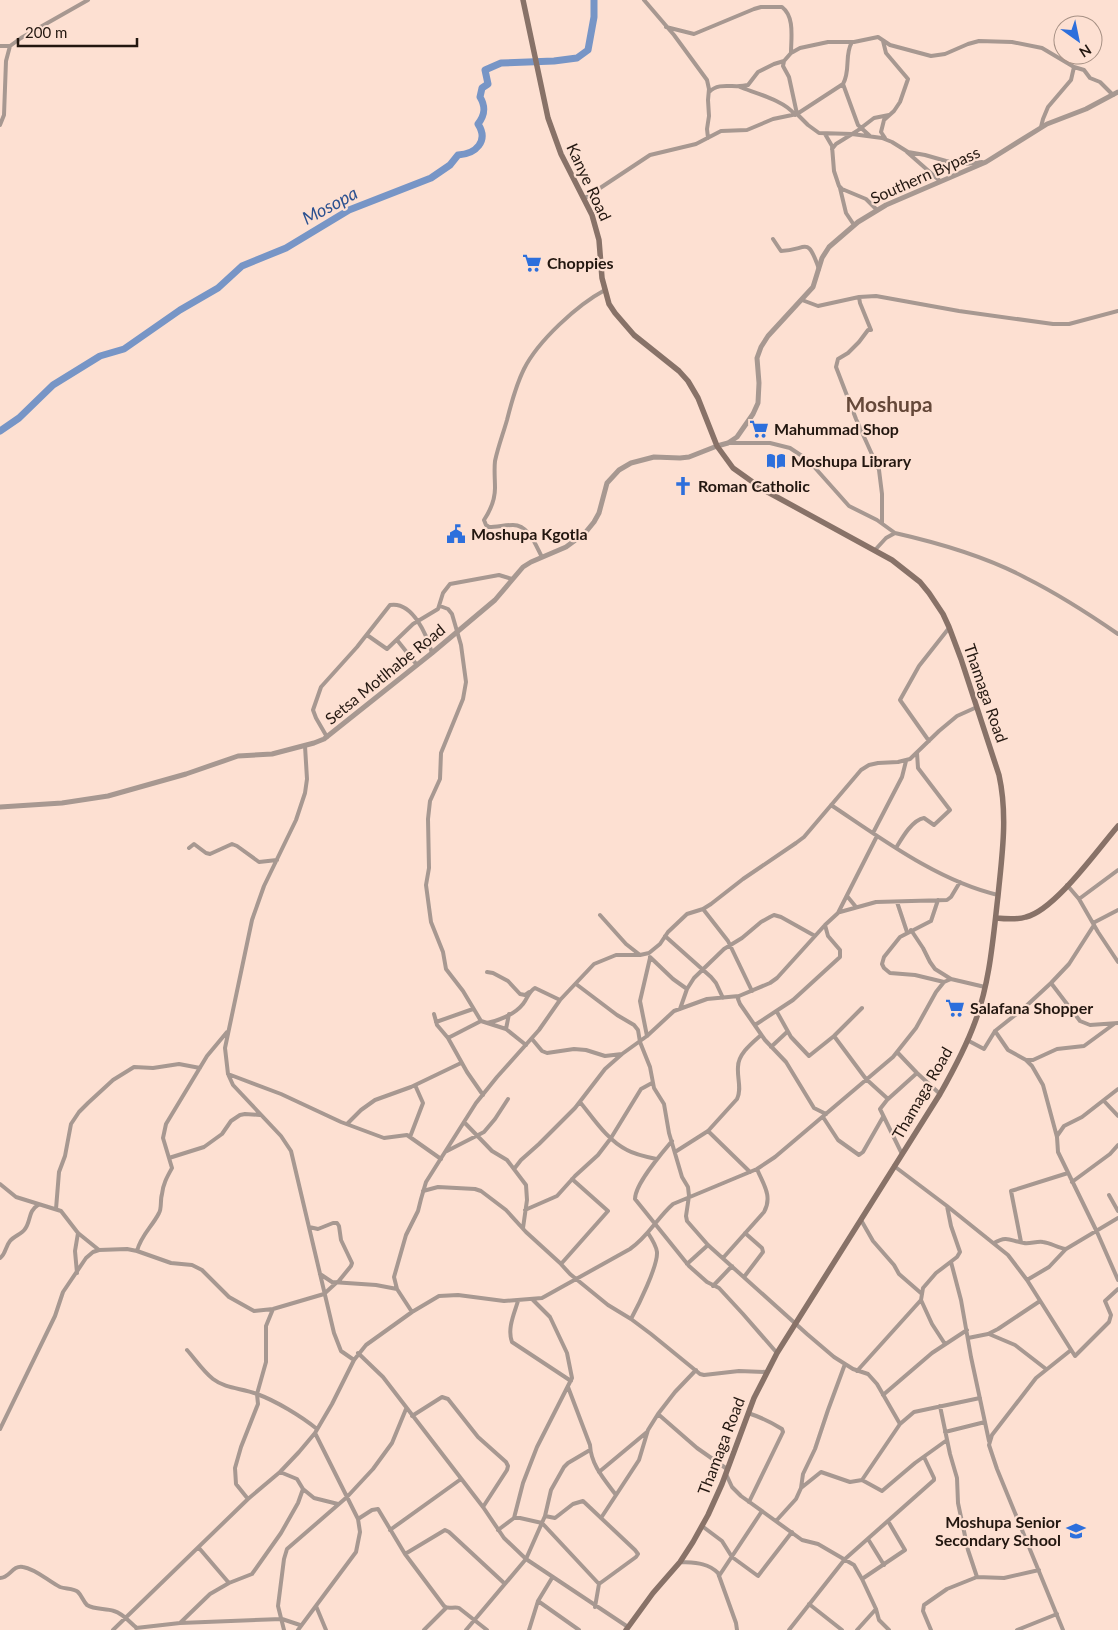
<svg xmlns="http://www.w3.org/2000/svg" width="1118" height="1630" font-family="Lato,sans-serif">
<rect width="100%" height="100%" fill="#fde0d2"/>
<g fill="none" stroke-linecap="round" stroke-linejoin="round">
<path stroke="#7795c6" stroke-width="7" d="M 0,431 L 19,418 L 53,385 L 100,356 L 124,349 L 180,310 L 218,288 L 242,266 L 286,248 L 349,210 L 431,178 L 450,165 L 458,155 C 476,154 489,141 478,124 C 485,115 486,107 480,97 L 482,88 L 488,84 L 485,70 L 501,63 L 554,61 L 577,58 L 588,50 L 594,17 L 594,0"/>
<path stroke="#a79891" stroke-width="4" d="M 644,0 L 674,35 L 707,80 L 709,89 L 708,100 L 709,116 L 707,129 L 708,138
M 666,27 L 694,34 L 754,9 L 761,7 L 782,7 C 795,17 791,38 791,53
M 883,41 L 886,53 L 908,79 L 900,102 L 894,111 L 884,120 L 881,132 L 885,138
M 0,46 L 10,46
M 784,61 L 783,66 L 789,77 L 797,114 L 808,125 L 819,133 L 852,134 L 882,138 L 892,142 L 908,152 L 925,155 L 946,161 L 965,164 L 982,162
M 843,84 L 858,125 L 870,136
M 740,87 C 755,93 786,101 795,115
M 709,92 C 720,81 734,89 748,85 L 758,72 L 774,64 L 784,61 L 791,53 L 800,48 L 828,42 L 854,42 L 878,37 L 890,45 L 931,56 L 945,54 L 968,44 L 979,41 L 1012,42 L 1042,48 L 1074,67 L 1084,70 L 1090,78 L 1100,82 L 1113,95
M 0,125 L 4,115 L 6,61 L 10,46 L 21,38 L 88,0
M 1041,127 L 1043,119 L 1048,107 L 1071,80 L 1074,67
M 825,134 L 832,146 L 834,171 L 839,186 L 842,189 L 866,199 L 877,210
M 832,149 L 836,144 L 857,131 L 874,118 L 889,115
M 907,152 L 940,181
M 840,188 L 846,213 L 854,225
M 585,198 L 650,155 L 696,144 L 721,131 L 747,130 L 773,119 L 797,114 L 843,84 C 851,70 844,55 852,42
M 773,239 L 781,251 C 808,250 807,235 819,269
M 859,297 L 860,303 L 871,330 L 868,330 L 859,342 L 848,353 L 838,359 L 836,367 L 856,419 L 879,470 L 882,494 L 882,523
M 802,300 L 818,306 L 859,297 L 876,296 L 959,311 L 1053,324 L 1069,324 L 1118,311
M 728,443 L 770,443 L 790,448 L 808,460 L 849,506 L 877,520 L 895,533
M 875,550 L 886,538 L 895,533 C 939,543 987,557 1026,578 C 1058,594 1089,614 1118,634
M 542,557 C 536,546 529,525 513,525 C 505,525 497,527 489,527 L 486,525 L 484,520 C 490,511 495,500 495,488 C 495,479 494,470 495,461 C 498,447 503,434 507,420 C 511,404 516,385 524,369 C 538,341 577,305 605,290
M 440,606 L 448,609 L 452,614 L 461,645 L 466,682 L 463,699 L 441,753 L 440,779 L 430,801 L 428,819 L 429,868 L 426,885 L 431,922 L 443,952 L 446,969 L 463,991 L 481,1021 L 506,1029 L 526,1045
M 367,635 L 387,649 L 413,624 L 438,609 L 443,593 L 450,584 L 499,575 L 512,579
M 397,640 L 417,665
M 327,737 L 316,718 L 313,710 L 321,687 L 357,647 L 390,605 C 413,601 427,636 432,653
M 929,741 L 900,700 L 919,666 L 949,628
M 305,746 L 307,779 L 305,793 L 296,820 L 264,886 L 252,920 L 225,1048 L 228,1074 L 233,1085 L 281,1136 L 291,1151 L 334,1333 L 341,1351 L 354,1360
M 831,805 C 882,839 938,881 998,895
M 873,833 L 902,777 L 906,761
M 189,848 L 194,844 L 206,853 L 210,854 L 232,844 L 237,846 L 259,862 L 277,860
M 896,848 C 902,838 912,820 924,818 L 934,825 L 950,810 L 918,768 L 917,753
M 1067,885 L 1079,899 L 1098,932 L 1118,962
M 847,896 L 856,907
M 1079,899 L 1118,870
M 938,900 L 931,921 L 900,937 L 884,957 L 882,964 L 884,968 L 890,973 L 915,975 L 944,982
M 897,902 L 907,932
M 703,909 L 728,941 L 752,991
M 840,912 L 876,902 L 947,900 L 951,897 L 960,882
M 600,915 L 626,944 L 640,955
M 1093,923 L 1118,910
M 911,930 L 923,948 L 930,962 L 935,969 L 951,979
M 665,936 L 711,977 L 716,983 L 723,998
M 650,957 L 673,979 L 687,989
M 487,972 L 493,973 L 508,981 L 520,994 L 525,995 L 529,992
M 1051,983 L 1080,1021 L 1090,1025 L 1118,1023
M 576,984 L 617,1015 L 634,1025 L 638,1030 L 640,1042 L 650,1067 L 654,1088 L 664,1104 L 669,1133 L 682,1177 L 688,1187 L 689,1196 L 686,1216 L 687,1221 L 708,1245 L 807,1334 L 834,1357 L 853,1369 L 868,1374 L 877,1384 L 900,1424
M 739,996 L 738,999 L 740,1004 L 765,1040 L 786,1062 L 814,1108 L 826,1114
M 680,1009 L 687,989 L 694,978 L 724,949 L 742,938 L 761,922 L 770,917 L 774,915 L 781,917 L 815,936
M 777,1012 L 791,1037 L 809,1056 L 834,1036 L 862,1008
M 434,1014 L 437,1025 L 448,1038 L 467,1072 L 483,1095
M 436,1022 L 473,1009
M 487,1023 C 500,1020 515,1014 523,1004 C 528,998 528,992 535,988 L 560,1000
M 755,1025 L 793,1000 L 840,957 L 840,950 L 828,936 L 825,925
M 506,1029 L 509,1014
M 995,1031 L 1008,1050 L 1026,1060 L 1032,1066 L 1043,1085 L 1057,1137 L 1058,1152 L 1097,1232 L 1118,1280
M 647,1036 L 640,1001 L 650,958
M 834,1036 L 866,1079 L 888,1099
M 448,1038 L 481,1021
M 532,1039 L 542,1051 L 547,1053 L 574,1049 L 586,1050 L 605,1056 L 622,1054
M 967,1040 L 984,1049 L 995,1031 L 1024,1008 L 1051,983 L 1069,964 L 1094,925
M 771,1047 L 787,1032
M 898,1053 L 917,1073 L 940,1094
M 1026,1060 L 1033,1060 L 1057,1049 L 1084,1046 L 1114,1024
M 228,1074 L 281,1094 L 341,1122 L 384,1138 L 407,1135 L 441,1159
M 1104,1101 L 1118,1116
M 580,1102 C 593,1118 608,1141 627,1150 C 636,1155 647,1157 657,1159
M 823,1117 L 838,1140 L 859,1155 L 863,1152 L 883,1117
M 464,1122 L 492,1151 L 507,1160 L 526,1185 L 527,1200 L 523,1228
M 347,1124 L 361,1110 L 375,1100 L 411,1087 L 461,1063
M 708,1131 L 750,1172
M 1057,1136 L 1064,1126 L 1082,1117 L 1118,1089
M 410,1137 L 423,1103 L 415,1085
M 672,1141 C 661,1154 635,1184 635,1199 L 689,1266 L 707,1282 L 719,1288 L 743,1314 L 777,1353
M 445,1152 L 484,1132 L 495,1119 L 508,1099
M 675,1152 L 708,1131 L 737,1099 C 742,1089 737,1078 738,1067 C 738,1054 752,1043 761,1035
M 902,1154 L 880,1109 L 887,1100 L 917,1073
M 169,1158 L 204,1147 L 222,1134 L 231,1121 L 240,1115 L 245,1114 L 260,1115
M 894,1166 L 947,1206 L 1008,1255 L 1027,1280 L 1075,1356 L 1109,1322 L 1111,1315 L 1105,1301 L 1118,1289
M 514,1169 L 521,1160 L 539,1144 L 575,1108 L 605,1069 L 622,1054 L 647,1036 L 674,1011 L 707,999 L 739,996 L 770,983 L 777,978 L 825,925 L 838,913 L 877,836
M 1072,1182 L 1110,1154 L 1118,1145
M 0,1184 L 16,1197 L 61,1211 L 78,1233 L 99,1250
M 423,1191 L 438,1187 L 475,1189 L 481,1191 L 506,1210 L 526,1232 L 560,1263 L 570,1274 L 608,1305 L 631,1319 L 651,1334 L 700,1374 L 704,1375 L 739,1371 L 767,1372
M 1109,1195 L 1118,1211
M 56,1209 L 59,1172 L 65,1156 L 71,1124 L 79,1112 L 88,1103 L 113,1080 L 134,1067 L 153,1068 L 179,1064 L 200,1068
M 525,1210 L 557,1196 L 575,1176 L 598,1155 L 611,1138 L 641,1089 L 652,1083
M 861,1220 L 873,1241 L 894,1265 L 899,1274 L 922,1294
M 309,1227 L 318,1229 L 333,1223 L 337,1223 L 339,1226 L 341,1240 L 352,1263 L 351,1266 L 338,1282
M 1021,1242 L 1011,1191 L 1068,1173
M 994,1243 C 1008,1235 1010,1241 1024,1243 C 1030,1244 1037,1241 1043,1242 C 1051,1243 1058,1248 1066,1249
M 137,1251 C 141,1235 152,1227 159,1213 C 162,1208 160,1200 162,1194 C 163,1184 167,1177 172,1168 L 163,1138 L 166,1124 L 207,1056 L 227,1032
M 0,1258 C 6,1254 5,1247 10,1241 C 14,1236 22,1234 25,1229 C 31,1221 28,1211 38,1205
M 723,1258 L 764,1212 C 773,1196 763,1184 757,1169
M 951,1262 L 961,1300 L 971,1357 L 989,1441
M 561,1264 L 608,1211 L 572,1179
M 687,1264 L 708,1245
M 77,1273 L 75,1251 L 78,1233
M 320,1274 L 332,1282 L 376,1285 L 397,1289
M 744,1277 L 763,1252 L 762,1248 L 745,1233
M 1027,1280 L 1049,1267 L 1066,1249 L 1118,1218
M 713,1286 L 732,1266
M 921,1300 L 932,1324 L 945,1344
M 518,1301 C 514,1314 507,1329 512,1342 L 571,1381
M 412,1312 L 397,1289 L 394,1277 L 406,1235 L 418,1211 L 421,1199 L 426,1182 L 476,1103 L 497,1077 L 539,1030 L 560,1000 L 594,964 L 616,955 L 640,955 L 649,953 L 660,944 L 668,932 L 687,914 L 703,909 L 711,904 L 743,879 L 796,843 L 804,837 L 861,770 L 869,765 L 878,763 L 898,762 L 910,759 L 939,731 L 957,716 L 977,707
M 631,1319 C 638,1306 658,1266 657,1252 C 656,1245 652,1239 648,1233
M 989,1334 L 1015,1345 L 1046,1369
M 968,1338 L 988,1334 L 998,1329 L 1040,1301
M 187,1350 C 195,1359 203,1371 213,1379 C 226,1389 242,1388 257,1394 C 276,1401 301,1416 317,1429
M 358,1353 L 383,1377 L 483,1507 L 504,1538 L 526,1559 L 628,1627
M 857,1371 L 921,1300 L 923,1288 L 936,1273 L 957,1257 L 960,1252 L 951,1226 L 947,1206
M 568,1387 L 590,1445 C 591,1465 604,1479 616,1495
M 883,1395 L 932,1353 L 967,1330
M 940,1406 L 950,1454 L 957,1478 L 958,1503 L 968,1550 L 977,1577
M 748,1413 C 760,1417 771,1422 782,1429 L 783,1432 L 749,1502
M 658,1414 L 697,1448 L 727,1469
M 412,1416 L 442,1397 L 448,1399 L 478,1437 L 506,1462 L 508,1466 L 507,1470 L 483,1507
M 0,1429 L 55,1316 L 63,1292 L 86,1258 L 93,1252 L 99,1250 L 127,1249 L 137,1251 L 171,1263 L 192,1265 L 202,1270 L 229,1297 L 254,1311 L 273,1309 L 324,1294 L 336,1283
M 945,1432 L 985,1422
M 280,1472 L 297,1479 L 303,1489 L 314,1498 L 338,1504
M 599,1472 L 647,1432
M 726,1474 L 732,1487 L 741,1496 L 802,1540 L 818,1544 L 854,1565 L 862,1579 L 876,1609 L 879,1620 L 889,1630
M 862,1480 L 900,1424 L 914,1412 L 980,1398
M 801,1488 L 821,1472 L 850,1482 L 862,1480 L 882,1491 L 915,1463 L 947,1440
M 248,1499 L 236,1484 L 235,1468 L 241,1447 L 258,1404 L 257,1394 L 266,1362 L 266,1326 L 273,1309
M 545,1516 L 555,1518 L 573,1504 L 583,1501 L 635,1550 L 638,1554 L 636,1557 L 599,1584
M 514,1518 L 523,1483 L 537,1447 L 572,1378 L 567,1353 L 550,1317 L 533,1300
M 601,1518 L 639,1460 L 648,1430 L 658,1414 L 675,1392 L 696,1370
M 358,1519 L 372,1510 L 378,1509 L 405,1554 L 444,1606 C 448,1610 454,1606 459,1608 L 487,1630
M 776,1521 L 796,1499 L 801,1488 L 803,1474 L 815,1449 L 828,1410 L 845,1364
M 702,1526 L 722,1541 L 732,1557 L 758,1576 L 792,1532
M 390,1530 L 461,1479
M 498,1530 L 514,1518 L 520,1518 L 542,1523 L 599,1584 L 595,1607
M 868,1539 L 884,1565
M 199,1548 L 229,1583
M 405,1554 L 445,1530 L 449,1532 L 504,1583
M 680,1562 C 694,1563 707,1562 718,1573 L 736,1623 L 737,1630
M 719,1576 L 762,1511
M 0,1578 C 10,1578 12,1565 23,1567 C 36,1569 48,1581 60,1587 C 65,1589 74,1588 78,1592 C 82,1596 83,1601 87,1605 C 95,1610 105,1608 114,1611 C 124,1614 129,1622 138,1629
M 862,1579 L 905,1550 L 888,1521
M 538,1601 L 579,1630
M 809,1604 L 842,1630
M 316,1606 L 326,1630
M 180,1623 L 210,1594 L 229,1583 L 252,1574 L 281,1533 L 298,1503 L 303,1489
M 136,1628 L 180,1623 L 282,1619 L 300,1625
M 113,1630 L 248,1499 L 280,1472 L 299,1452 L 315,1433 L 332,1404 L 354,1360 L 366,1345 L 412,1312 L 439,1296 L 458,1295 L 504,1301 L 542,1298 L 630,1249 C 648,1237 657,1218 673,1204 L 757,1169 L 775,1157 L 893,1057 L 916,1028 L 936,992 L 944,982 L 951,979 L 985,987
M 284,1630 L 278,1606 L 284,1559 L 287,1549 L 347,1497 L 373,1469 L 392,1443 L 406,1409
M 298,1630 L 356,1552 L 360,1532 L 358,1519 L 315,1433
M 424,1630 L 446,1608
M 466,1630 L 526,1559 L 545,1516 L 551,1490 L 564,1467 L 568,1463 L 590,1450
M 529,1630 L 538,1601 L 552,1578
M 789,1630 L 845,1559 L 934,1480 L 934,1478 L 924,1457
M 857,1630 L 876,1609
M 931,1630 L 923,1611 L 924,1605 L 947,1589 L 977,1577 L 1004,1578 L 1039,1570
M 1017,1630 L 1057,1614
M 1063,1630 L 997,1469 L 989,1445 L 992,1435 L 1036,1378 L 1071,1350"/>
<path stroke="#a79891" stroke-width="5" d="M 0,807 L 62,803 L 108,796 L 186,774 L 238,756 L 272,754 L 314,743 L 324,739 L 432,653 L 495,600 L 523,567 L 531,562 L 566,547 L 585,533 L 594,522 L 599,513 L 607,483 L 619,470 L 631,463 L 654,457 L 680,458 L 689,457 L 717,446 L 728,443 L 737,437 L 753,414 L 758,403 L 759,383 L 757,358 L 761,347 L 768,336 L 813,287 L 822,258 L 829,247 L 858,222 L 886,205 L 986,162 L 1047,124 L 1086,109 L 1118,92"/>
<path stroke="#887268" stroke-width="5.5" d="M 523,0 L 548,118 L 561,154 L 592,215 L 599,240 L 602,278 L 609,304 L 615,313 L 634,335 L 679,371 L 688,381 L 698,398 L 717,446 L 733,468 L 764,490 L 892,560 L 920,582 L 929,593 L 943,614 L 949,627 L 961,659 L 999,775 C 1008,816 1002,855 998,896 C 993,938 990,982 975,1022 C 966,1047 953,1071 940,1094 L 777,1353 L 754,1398 L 722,1484 L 708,1515 L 693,1542 L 680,1562 L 653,1593 L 626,1630
M 996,918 C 1006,919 1017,920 1026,917 C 1055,910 1098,849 1118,826"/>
</g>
<defs>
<g id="supermarket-bare" transform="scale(1.5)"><path d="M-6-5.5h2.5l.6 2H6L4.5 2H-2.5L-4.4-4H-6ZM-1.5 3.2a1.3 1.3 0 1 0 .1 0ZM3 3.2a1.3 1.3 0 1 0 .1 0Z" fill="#2d6fdc" stroke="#fde0d2" stroke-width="2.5" paint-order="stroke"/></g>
<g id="library-bare" transform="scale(1.5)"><path d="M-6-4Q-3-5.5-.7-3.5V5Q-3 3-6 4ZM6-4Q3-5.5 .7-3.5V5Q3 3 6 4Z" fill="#2d6fdc" stroke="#fde0d2" stroke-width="2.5" paint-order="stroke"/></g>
<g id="church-bare" transform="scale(1.5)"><path d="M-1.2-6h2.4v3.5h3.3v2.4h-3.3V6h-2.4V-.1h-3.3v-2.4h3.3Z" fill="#2d6fdc" stroke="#fde0d2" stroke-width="2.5" paint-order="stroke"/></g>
<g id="civic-bare" transform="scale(1.5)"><path d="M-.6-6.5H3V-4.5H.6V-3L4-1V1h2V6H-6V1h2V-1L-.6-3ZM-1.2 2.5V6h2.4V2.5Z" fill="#2d6fdc" stroke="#fde0d2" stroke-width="2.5" paint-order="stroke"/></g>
<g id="school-bare" transform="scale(1.5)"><path d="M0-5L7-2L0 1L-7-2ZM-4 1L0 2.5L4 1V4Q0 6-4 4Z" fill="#2d6fdc" stroke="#fde0d2" stroke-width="2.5" paint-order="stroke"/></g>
</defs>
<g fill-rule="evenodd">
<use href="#supermarket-bare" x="532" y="263"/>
<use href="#supermarket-bare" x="759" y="429"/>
<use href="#library-bare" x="776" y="461"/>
<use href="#church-bare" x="683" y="486"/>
<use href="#civic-bare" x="456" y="534"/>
<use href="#supermarket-bare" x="955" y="1008"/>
<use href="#school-bare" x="1076" y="1531"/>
</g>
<g text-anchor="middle" stroke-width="4.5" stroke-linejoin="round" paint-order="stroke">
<g font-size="16" fill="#231710" stroke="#fde0d2">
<text transform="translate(925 175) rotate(-24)" y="6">Southern Bypass</text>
<text transform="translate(589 182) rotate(65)" y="6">Kanye Road</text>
<text transform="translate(385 674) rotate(-39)" y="6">Setsa Motlhabe Road</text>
<text transform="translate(986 693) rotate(71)" y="6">Thamaga Road</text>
<text transform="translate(922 1093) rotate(-60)" y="6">Thamaga Road</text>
<text transform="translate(721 1446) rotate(-69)" y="6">Thamaga Road</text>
</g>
<g font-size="16" font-weight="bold" fill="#231710" stroke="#fde0d2" text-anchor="start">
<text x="547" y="269">Choppies</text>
<text x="774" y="435">Mahummad Shop</text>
<text x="791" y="467">Moshupa Library</text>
<text x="698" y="492">Roman Catholic</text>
<text x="471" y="540">Moshupa Kgotla</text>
<text x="970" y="1014">Salafana Shopper</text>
<text x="1061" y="1528" text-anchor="end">Moshupa Senior<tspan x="1061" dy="18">Secondary School</tspan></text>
</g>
<g font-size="18" font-style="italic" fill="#2c5190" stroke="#fde0d2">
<text transform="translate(330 206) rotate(-28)" y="6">Mosopa</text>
</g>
<g font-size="21" font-weight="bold" fill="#654839" stroke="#fde0d2">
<text x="889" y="412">Moshupa</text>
</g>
</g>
<g transform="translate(1078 40) rotate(147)"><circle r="24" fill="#fde0d2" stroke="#a69084"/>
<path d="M0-4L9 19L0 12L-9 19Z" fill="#2d6fdc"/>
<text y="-8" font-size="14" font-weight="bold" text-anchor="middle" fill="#231710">N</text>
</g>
<path d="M18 38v8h119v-8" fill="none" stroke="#231710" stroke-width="2.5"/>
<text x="25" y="38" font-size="15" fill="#231710" stroke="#fde0d2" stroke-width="4" paint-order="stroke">200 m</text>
</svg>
